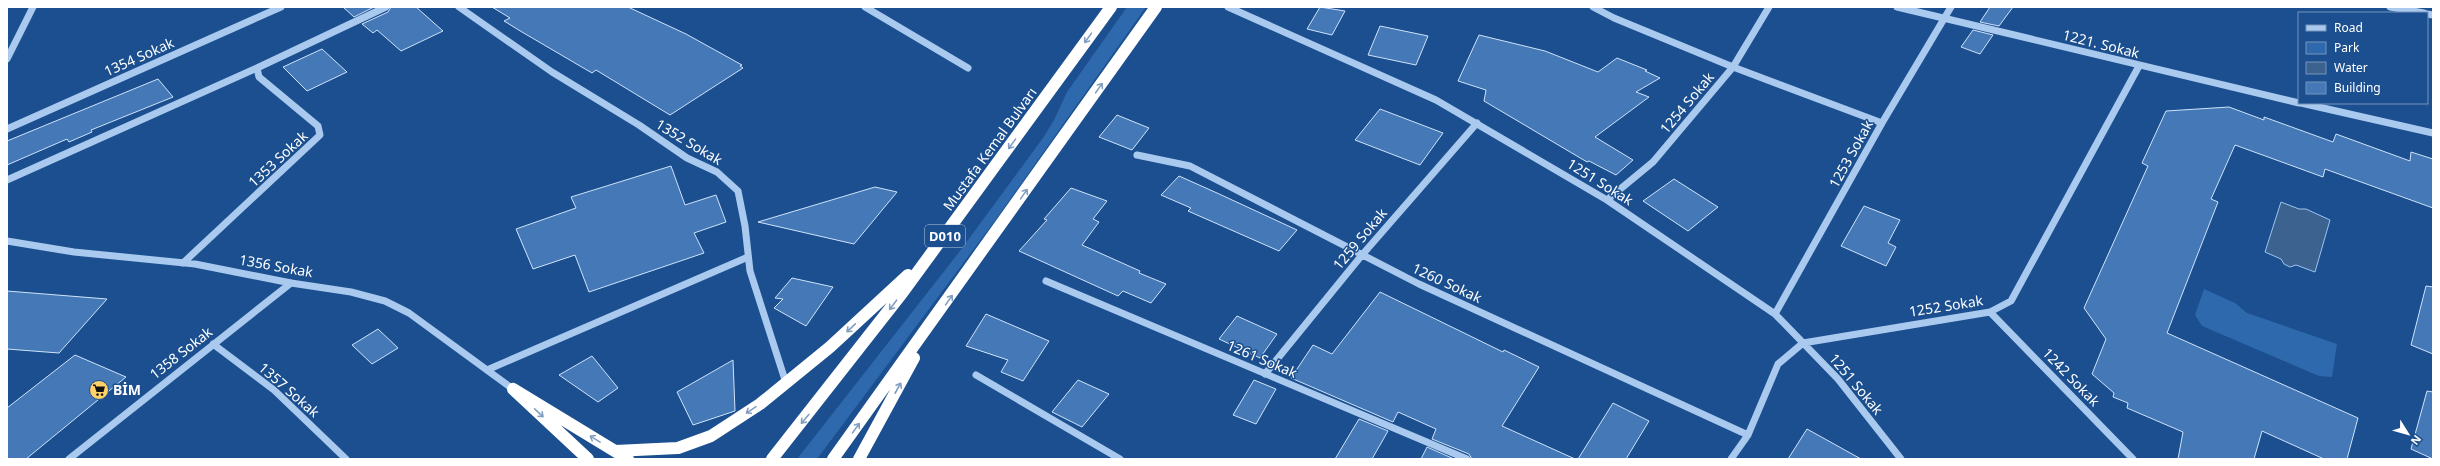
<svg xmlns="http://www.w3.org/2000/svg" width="2440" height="466" font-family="'Noto Sans',sans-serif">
<rect width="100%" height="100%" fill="#1b4f8f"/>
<path fill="#2e69ad" d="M 1127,7 L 1146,7 L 994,222 L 817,459 L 797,459 L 960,251 L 1043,138 L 1054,120 L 1067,92 Z
M 2204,289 L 2235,303 L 2247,313 L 2337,344 L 2332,377 L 2319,376 L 2202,326 L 2195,315 Z"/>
<path fill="#3c6290" stroke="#9cc4f0" d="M 2281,202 L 2299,209 L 2306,209 L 2330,220 L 2315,272 L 2296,265 L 2290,267 L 2284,264 L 2281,259 L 2265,252 Z"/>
<path fill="#4478b7" stroke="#cfe3fa" d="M 343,7 L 374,7 L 354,17 Z
M 391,7 L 416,7 L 443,31 L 401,51 L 377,30 L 373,33 L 362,24 L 388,12 Z
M 492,7 L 628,7 L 686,34 L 742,65 L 740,66 L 743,68 L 670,115 L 596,70 L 592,73 L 522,32 L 504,21 L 510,18 Z
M 1320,7 L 1345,11 L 1332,35 L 1307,29 Z
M 1990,7 L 2013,7 L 1999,26 L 1980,22 Z
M 1380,26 L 1428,36 L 1416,65 L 1368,55 Z
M 1973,30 L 1993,35 L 1980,54 L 1961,47 Z
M 1479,35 L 1545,51 L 1598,72 L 1617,58 L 1647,70 L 1645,71 L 1660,78 L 1636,92 L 1649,97 L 1595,137 L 1633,160 L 1616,175 L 1589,161 L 1587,162 L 1484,101 L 1486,90 L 1458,81 Z
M 322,49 L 347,72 L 307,91 L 283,67 Z
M 158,79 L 173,97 L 91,130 L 92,132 L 69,142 L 67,139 L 7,165 L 7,141 Z
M 2229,107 L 2264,120 L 2264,117 L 2333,142 L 2336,134 L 2410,161 L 2411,152 L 2433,159 L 2433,208 L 2325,169 L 2323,177 L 2235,145 L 2211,199 L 2218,202 L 2167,333 L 2358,418 L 2347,459 L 2324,459 L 2262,431 L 2254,459 L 2178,459 L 2183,432 L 2127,408 L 2128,403 L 2113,397 L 2114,393 L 2092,374 L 2106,339 L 2084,308 L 2148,166 L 2142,163 L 2166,111 Z
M 1380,109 L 1443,133 L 1420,165 L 1355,140 Z
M 1117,115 L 1149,128 L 1132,150 L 1099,137 Z
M 671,166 L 685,205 L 716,195 L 726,222 L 694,233 L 704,253 L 589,292 L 575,255 L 533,269 L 516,229 L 576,208 L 571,197 Z
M 1179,176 L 1217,193 L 1297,230 L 1279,251 L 1188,211 L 1191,208 L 1161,195 Z
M 1674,179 L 1718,207 L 1688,231 L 1643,201 Z
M 875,187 L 897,192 L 854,244 L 758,222 Z
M 1071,188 L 1107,201 L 1093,219 L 1099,222 L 1082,245 L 1140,271 L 1139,273 L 1166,284 L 1151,303 L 1123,291 L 1118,296 L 1019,251 L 1047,220 L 1044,219 Z
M 1864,206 L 1900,220 L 1888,243 L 1896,247 L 1886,266 L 1841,246 Z
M 792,278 L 833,287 L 806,326 L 774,308 L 783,299 L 775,298 Z
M 2426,286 L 2433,287 L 2433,354 L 2411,345 Z
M 7,291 L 107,299 L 59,353 L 7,349 Z
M 1380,292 L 1503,352 L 1504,350 L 1539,367 L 1502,426 L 1575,459 L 1472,459 L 1469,454 L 1432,439 L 1436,429 L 1398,412 L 1393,422 L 1291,378 L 1313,345 L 1332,354 Z
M 986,314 L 1049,341 L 1023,381 L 1001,372 L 1008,360 L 966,346 Z
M 1237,316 L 1277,334 L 1260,358 L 1219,339 Z
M 378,329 L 398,348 L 372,364 L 352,345 Z
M 75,355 L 126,377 L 26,459 L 7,459 L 7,408 Z
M 592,356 L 618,388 L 598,402 L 559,375 Z
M 733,360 L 735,411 L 693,425 L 677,392 Z
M 1078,380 L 1109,394 L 1082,427 L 1052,412 Z
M 1254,380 L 1276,389 L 1256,424 L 1233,415 Z
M 2427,391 L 2433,392 L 2433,459 L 2411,449 Z
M 1613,403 L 1649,421 L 1626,459 L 1578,459 Z
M 1359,419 L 1388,431 L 1372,459 L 1335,459 Z
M 1807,429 L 1861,459 L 1788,459 Z
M 1427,447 L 1454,459 L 1421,459 Z"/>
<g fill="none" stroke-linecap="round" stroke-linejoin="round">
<path stroke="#a9c9ee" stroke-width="7" d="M 459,7 L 552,72 L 639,125 L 687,158 L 717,172 L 738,191 L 745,226 L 750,271 L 786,383
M 865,7 L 968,68
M 1228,7 L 1436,100 L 1607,200 L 1775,314 L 1838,379 L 1901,459
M 1593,7 L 1614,18 L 1733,67 L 1882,123
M 1897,7 L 2299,103
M 2390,7 L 2424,13
M 2427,14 L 2433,15
M 7,59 L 33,7
M 2301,103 L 2433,133
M 7,129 L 281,7
M 1137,155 L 1190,166 L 1419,284 L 1748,435
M 7,180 L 257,68
M 1607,200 L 1653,162 L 1733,67 L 1769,7
M 7,241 L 74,252 L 195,264 L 291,283 L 351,292 L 385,301 L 409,313 L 513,389
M 183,263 L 320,135 L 318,126 L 259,77 L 257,68 L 386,7
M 1046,281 L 1467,459
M 1990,312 L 2133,459
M 1775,314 L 1882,123 L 1951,7
M 213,344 L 274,390 L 346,459
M 487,370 L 748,257
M 1265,374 L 1362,255 L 1477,123
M 976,375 L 1120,459
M 69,459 L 291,283
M 1731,459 L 1748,435 L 1778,364 L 1803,343 L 1990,312 L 2011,301 L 2139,66"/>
<path stroke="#fff" stroke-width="12" d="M 615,451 L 678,448 L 711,436 L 760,404 L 830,347 L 908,275
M 588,459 L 513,389 L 628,459
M 772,459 L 903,292 L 1111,7
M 833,459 L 1156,7
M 859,459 L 914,358"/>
</g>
<defs><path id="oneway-shaft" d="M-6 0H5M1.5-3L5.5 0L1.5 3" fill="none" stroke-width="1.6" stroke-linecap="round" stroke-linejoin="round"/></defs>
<g stroke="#829ec1">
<use href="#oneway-shaft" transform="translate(1088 38) rotate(126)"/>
<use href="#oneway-shaft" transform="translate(1099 88) rotate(-55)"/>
<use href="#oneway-shaft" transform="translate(1012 144) rotate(126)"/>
<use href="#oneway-shaft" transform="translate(1024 194) rotate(-55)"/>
<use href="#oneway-shaft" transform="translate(949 300) rotate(-55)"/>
<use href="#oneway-shaft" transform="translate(893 305) rotate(127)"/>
<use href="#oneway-shaft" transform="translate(851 328) rotate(137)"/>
<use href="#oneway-shaft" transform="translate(898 388) rotate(-61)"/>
<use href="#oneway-shaft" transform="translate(751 410) rotate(146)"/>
<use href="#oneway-shaft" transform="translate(539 413) rotate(43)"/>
<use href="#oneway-shaft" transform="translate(805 419) rotate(130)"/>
<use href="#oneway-shaft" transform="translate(856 428) rotate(-54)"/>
<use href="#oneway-shaft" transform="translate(595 439) rotate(-149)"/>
</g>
<defs>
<g id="supermarket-disc" transform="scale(1)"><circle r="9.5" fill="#ffd166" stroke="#1b4f8f"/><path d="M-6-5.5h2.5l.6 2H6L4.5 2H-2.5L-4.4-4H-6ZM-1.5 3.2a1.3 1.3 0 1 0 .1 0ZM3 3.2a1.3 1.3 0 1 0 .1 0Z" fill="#111"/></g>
</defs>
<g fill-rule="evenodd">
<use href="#supermarket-disc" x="99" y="390"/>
</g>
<g text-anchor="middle" stroke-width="3" stroke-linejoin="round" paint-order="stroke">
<rect fill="#1b4f8f" stroke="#bbcadd" stroke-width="1" x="925" y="225" width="40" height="22" rx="3"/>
<g font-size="13" font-weight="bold" fill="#fff">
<text x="945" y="241">D010</text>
</g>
<g font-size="14" fill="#fff" stroke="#1b4f8f">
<text transform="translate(2101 44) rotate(14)" y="5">1221. Sokak</text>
<text transform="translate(139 57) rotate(-24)" y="5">1354 Sokak</text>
<text transform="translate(1687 103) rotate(-50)" y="5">1254 Sokak</text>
<text transform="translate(689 142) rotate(31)" y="5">1352 Sokak</text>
<text transform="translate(990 149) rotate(-54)" y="5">Mustafa Kemal Bulvarı</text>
<text transform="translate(1851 154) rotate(-61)" y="5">1253 Sokak</text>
<text transform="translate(278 159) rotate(-43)" y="5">1353 Sokak</text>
<text transform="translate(1600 182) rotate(32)" y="5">1251 Sokak</text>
<text transform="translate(1360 239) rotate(-50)" y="5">1259 Sokak</text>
<text transform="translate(276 266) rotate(10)" y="5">1356 Sokak</text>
<text transform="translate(1447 283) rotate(25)" y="5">1260 Sokak</text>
<text transform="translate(1946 306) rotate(-9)" y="5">1252 Sokak</text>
<text transform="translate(181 353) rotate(-38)" y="5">1358 Sokak</text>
<text transform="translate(1262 359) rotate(23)" y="5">1261 Sokak</text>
<text transform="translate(2071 377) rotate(46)" y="5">1242 Sokak</text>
<text transform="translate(1856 384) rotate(50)" y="5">1251 Sokak</text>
<text transform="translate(289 390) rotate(41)" y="5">1357 Sokak</text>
</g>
<g font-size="14" font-weight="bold" fill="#fff" stroke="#1b4f8f" text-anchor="start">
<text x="113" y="395">BİM</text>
</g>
</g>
<rect width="2440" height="466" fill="none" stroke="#ffffff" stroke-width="16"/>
<rect x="2298" y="12" width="130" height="92" fill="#1b4f8f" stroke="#7695bc"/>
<rect x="2306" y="25" width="20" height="6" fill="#a9c9ee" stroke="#7695bc"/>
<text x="2334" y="32" font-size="12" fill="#ffffff">Road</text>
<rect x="2306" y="42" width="20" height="12" fill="#2e69ad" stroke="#7695bc"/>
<text x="2334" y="52" font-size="12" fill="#ffffff">Park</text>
<rect x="2306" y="62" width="20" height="12" fill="#3c6290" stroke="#7695bc"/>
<text x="2334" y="72" font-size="12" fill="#ffffff">Water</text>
<rect x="2306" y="82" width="20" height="12" fill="#4478b7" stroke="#7695bc"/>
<text x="2334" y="92" font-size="12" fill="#ffffff">Building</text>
<g transform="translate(2408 434) rotate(127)" stroke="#1b4f8f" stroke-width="3" paint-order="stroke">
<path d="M0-3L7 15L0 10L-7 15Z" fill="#ffffff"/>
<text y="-6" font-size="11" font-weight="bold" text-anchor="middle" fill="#ffffff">N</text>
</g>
</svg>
